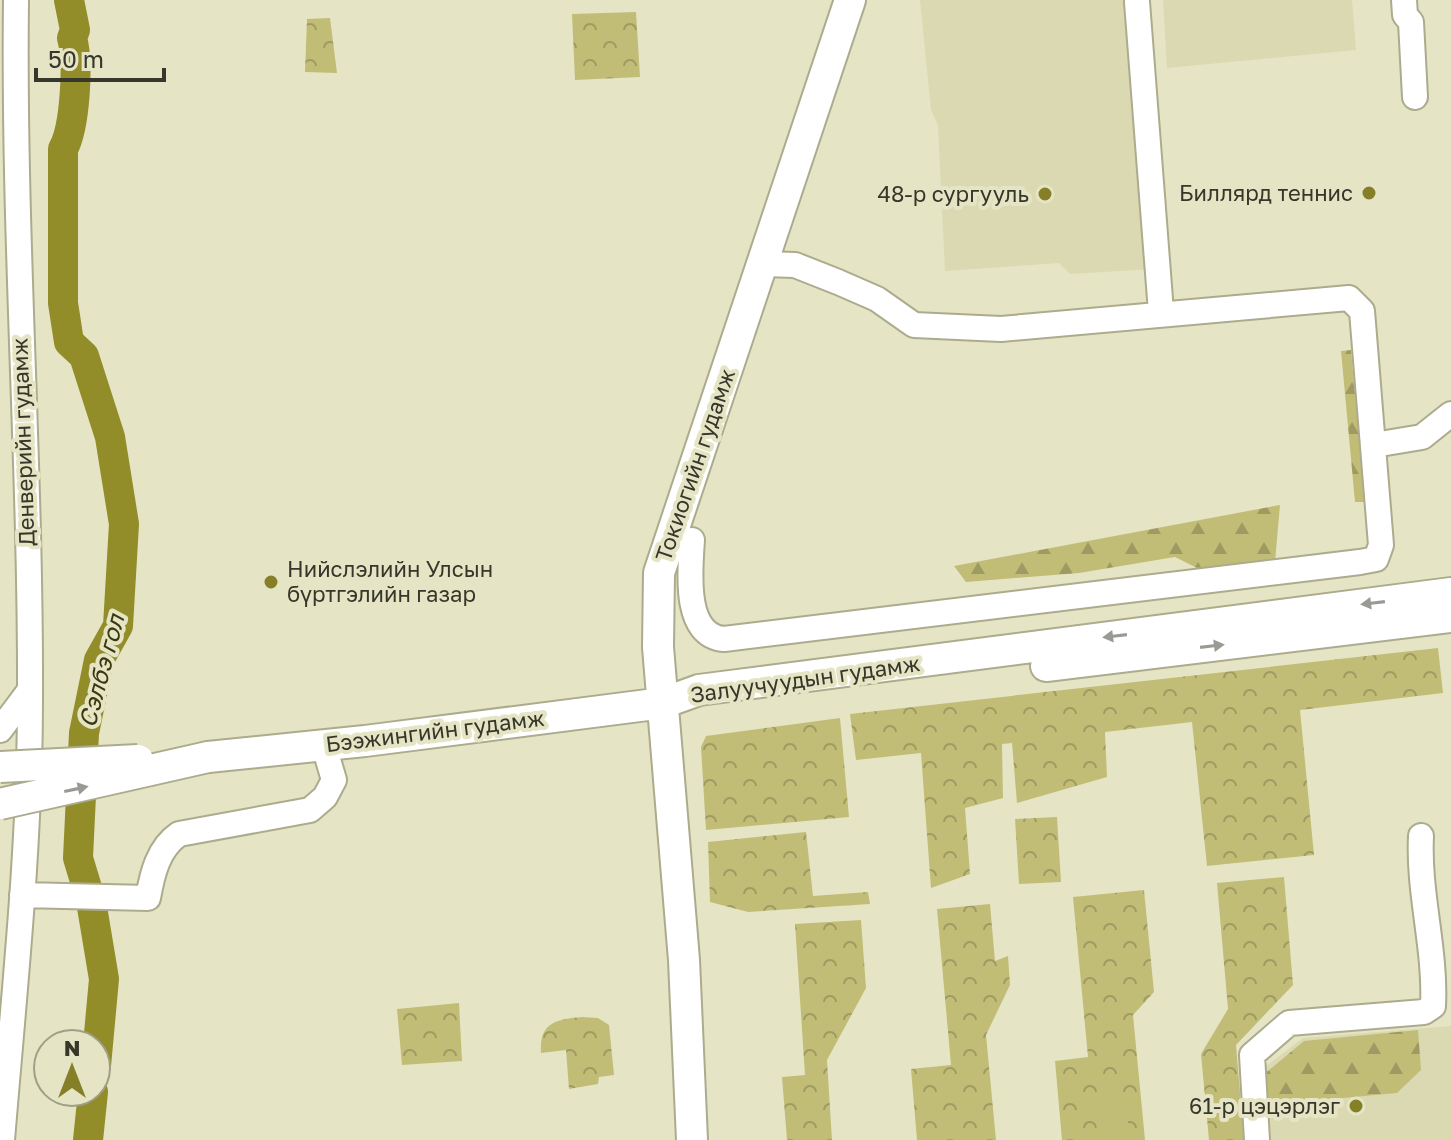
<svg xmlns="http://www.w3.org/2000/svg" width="1451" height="1140" font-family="'Golos Text',sans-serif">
<defs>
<pattern id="forest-firs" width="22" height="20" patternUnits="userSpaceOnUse" patternTransform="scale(2)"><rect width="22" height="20" fill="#c1bd77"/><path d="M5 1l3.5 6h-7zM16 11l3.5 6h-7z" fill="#9e9a62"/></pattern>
<pattern id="park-crowns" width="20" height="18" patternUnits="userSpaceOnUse" patternTransform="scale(2)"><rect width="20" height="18" fill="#c1bd77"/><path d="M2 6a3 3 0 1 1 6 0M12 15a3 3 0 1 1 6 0" fill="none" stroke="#9e9a62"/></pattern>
</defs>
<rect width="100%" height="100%" fill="#e5e5c5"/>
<path fill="#dad9b2" d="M 920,0 L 1146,0 L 1157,101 L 1144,102 L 1153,269 L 1070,274 L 1059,263 L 945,271 L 938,125 L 931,110 Z
M 1163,0 L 1352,0 L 1356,50 L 1167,68 Z
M 1451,1026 L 1451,1140 L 1265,1140 L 1258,1072 L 1303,1038 Z"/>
<path fill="url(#forest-firs)" d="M 1351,350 L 1365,502 L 1355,502 L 1341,351 Z
M 1280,505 L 1275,562 L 1205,572 L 1175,557 L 1079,573 L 966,582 L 954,566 Z
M 1418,1030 L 1421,1070 L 1397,1093 L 1266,1105 L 1263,1075 L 1304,1041 Z"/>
<path fill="url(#park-crowns)" d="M 636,12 L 640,77 L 575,80 L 572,14 Z
M 330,18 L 337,73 L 305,72 L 307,19 Z
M 1438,648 L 1443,693 L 1300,710 L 1314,855 L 1207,866 L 1192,722 L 1105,732 L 1107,777 L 1017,803 L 1012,743 L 1002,744 L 1003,798 L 965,808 L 970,874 L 931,888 L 921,753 L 856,760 L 850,714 Z
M 840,718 L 849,817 L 706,830 L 701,747 L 706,736 Z
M 1057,817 L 1061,882 L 1019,884 L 1015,819 Z
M 806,832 L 813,896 L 868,892 L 870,904 L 748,912 L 710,902 L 708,842 Z
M 1284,877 L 1293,985 L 1236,1045 L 1244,1140 L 1209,1140 L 1201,1054 L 1228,1009 L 1217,883 Z
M 1144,890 L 1154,992 L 1133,1015 L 1145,1140 L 1062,1140 L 1055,1061 L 1088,1057 L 1073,897 Z
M 990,904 L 995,961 L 1008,956 L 1010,985 L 986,1035 L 996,1140 L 917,1140 L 911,1069 L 951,1065 L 937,909 Z
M 861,920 L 866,988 L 827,1060 L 832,1140 L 787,1140 L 782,1077 L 805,1075 L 795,924 Z
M 459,1003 L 462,1061 L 402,1065 L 397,1009 Z
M 582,1017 L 598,1018 L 609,1025 L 614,1075 L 599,1077 L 598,1084 L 569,1089 L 566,1050 L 541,1053 C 539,1023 556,1019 582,1017 Z"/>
<path fill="#c1bd77" d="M 1125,1099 L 1130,1140 L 1098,1140 L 1094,1103 Z"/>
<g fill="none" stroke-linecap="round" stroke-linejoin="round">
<path stroke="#928d29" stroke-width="30" d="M 69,0 L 75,30 L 72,38 C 79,62 75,128 63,149 L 63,303 L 69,342 L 84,356 L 110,437 L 124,524 L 118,626 L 99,660 L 84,733 L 78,858 L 91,901 L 104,979 L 96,1066
M 88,1140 L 93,1092"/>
<g stroke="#acab8d" stroke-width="28">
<path id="minor" d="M 1404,0 L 1405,15 L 1411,22 L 1415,97
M 1137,2 L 1161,312
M 1374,445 L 1422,437 L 1451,414
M 666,546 L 692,540 C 690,570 683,636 724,639 L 1360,562 L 1376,559 L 1381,545 L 1362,311 L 1349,298 L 1001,329 L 914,325 L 877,299 L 838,282 L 795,265 L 764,264
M 0,730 L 30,690
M 22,895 L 148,898 C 152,875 158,848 179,834 L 310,810 L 325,797 L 334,780 L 324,746
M 2,1140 C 14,994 30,847 30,700 C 31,467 13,234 16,0
M 1257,1140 L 1252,1055 L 1289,1023 L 1424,1012 L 1433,1006 C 1436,949 1418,893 1421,836"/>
</g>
<g stroke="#acab8d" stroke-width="34">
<path id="major" d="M 1046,666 L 1451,617
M 208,757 L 365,741 L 663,703 L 699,690 L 1451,593
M 692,1140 L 684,960 L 658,647 L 659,573 L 850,0"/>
</g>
<use href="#minor" stroke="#fff" stroke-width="24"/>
<use href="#major" stroke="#fff" stroke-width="30"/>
<g stroke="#acab8d" stroke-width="34" stroke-linecap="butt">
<path id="major-bridge" d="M 0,767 L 138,760
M 0,804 L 208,757"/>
</g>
<use href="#major-bridge" stroke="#fff" stroke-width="30"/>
</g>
<defs><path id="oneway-solid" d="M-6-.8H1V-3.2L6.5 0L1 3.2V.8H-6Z" transform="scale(2)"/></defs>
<g fill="#9a9a94">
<use href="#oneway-solid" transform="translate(1373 603) rotate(173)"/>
<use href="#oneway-solid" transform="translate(1115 636) rotate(173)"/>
<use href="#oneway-solid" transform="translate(1212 646) rotate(-7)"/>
<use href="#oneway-solid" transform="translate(76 789) rotate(-12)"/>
</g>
<g fill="#858028" stroke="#e5e5c5" stroke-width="3">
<circle cx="1369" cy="193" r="8"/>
<circle cx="1045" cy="194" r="8"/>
<circle cx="271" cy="582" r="8"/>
<circle cx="1356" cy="1106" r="8"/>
</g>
<g text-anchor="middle" stroke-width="8" stroke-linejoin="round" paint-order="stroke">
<g font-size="22" fill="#36362a" stroke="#e5e5c5" text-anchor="end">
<text x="1353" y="201">Биллярд теннис</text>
<text x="1029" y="202">48-р сургууль</text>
<text x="287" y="577" text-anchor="start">Нийслэлийн Улсын<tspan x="287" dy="25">бүртгэлийн газар</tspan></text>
<text x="1340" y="1114">61-р цэцэрлэг</text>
</g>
<g font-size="22" fill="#36362a" stroke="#e5e5c5">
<text transform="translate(23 442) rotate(-92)" y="8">Денверийн гудамж</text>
<text transform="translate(695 465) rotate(-71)" y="8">Токиогийн гудамж</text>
<text transform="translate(805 679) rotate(-8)" y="8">Залуучуудын гудамж</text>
<text transform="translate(435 731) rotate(-7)" y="8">Бээжингийн гудамж</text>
</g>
<g font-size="24" font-style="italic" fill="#3b380f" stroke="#e5e5c5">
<text transform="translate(102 671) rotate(-75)" y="8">Сэлбэ гол</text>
</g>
</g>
<g transform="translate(72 1068)"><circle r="38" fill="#e5e5c5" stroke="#9f9f87" stroke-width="2"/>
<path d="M0-6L14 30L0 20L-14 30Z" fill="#858028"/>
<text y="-12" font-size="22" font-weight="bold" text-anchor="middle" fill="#36362a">N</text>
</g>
<path d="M36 68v12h128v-12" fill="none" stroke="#36362a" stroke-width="4"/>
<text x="48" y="68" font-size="24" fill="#36362a" stroke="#e5e5c5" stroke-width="6" paint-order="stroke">50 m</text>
</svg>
